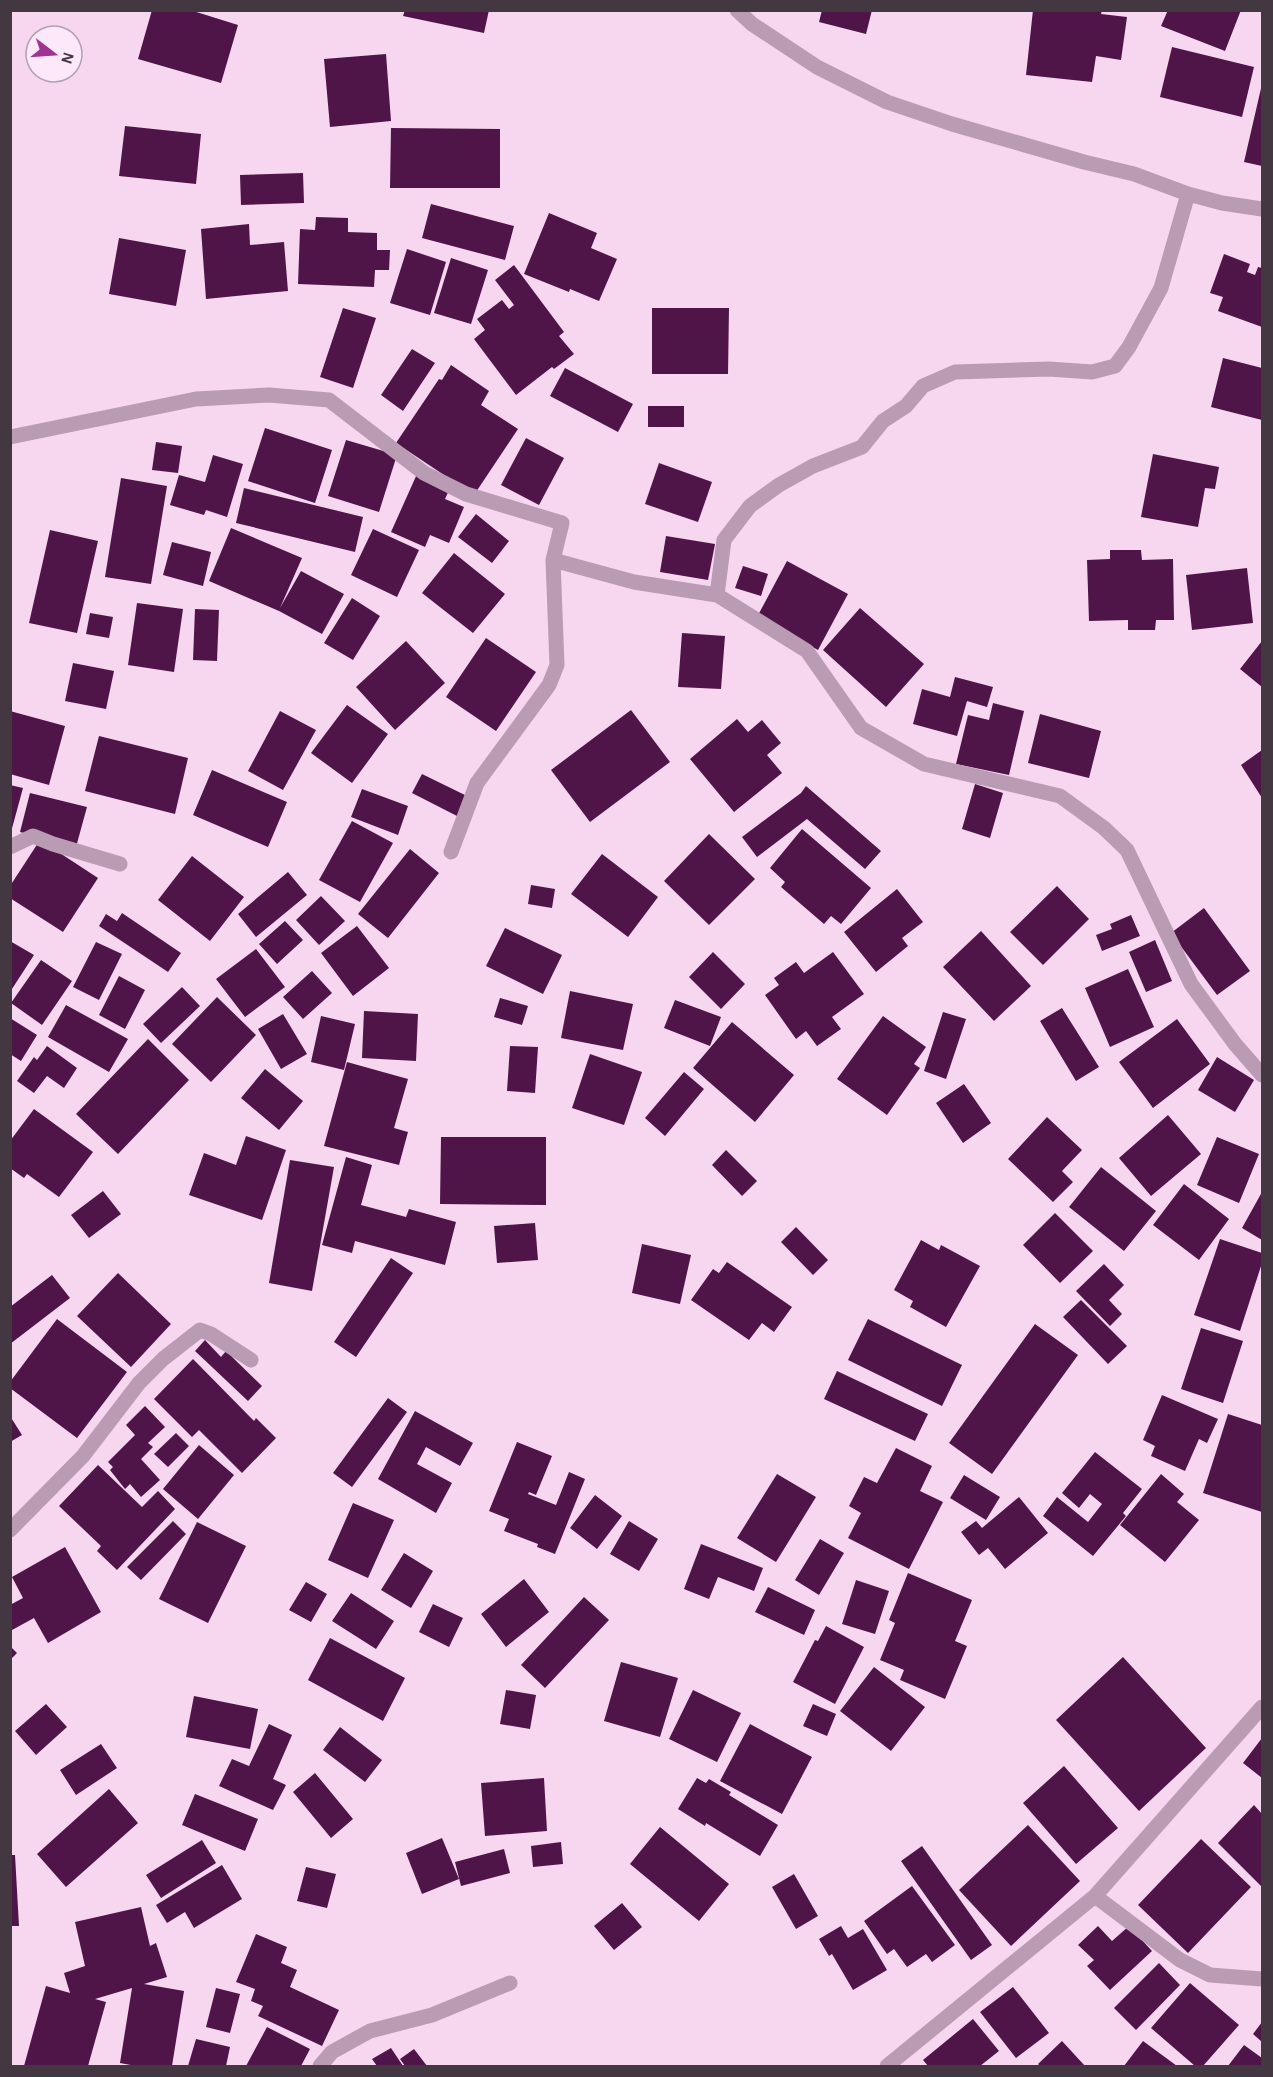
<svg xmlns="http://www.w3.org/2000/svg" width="1273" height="2077" font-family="'Alegreya Sans',sans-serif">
<rect width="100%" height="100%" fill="#f7d6f0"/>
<path fill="#4f1548" d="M 152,10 L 190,10 L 238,25 L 221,83 L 138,59 Z
M 405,10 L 489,10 L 484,33 L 403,16 Z
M 822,10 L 872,10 L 866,34 L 819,22 Z
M 1033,10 L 1102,10 L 1101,14 L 1127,17 L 1121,60 L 1096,56 L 1092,82 L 1026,75 Z
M 1168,10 L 1241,10 L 1225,51 L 1161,26 Z
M 1172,47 L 1254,67 L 1242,117 L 1160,97 Z
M 386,54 L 391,121 L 330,127 L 324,59 Z
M 1262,84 L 1262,166 L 1244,162 Z
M 125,126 L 201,134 L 196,184 L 119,176 Z
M 391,128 L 500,129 L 500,188 L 390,188 Z
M 303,173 L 304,203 L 241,205 L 240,175 Z
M 431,204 L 514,226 L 505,260 L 422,238 Z
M 549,213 L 597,233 L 591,248 L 617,259 L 599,301 L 570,289 L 569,292 L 524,274 Z
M 316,217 L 348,218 L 348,232 L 377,233 L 377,250 L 390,250 L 389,270 L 375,270 L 374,287 L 298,284 L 300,229 L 315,230 Z
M 249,224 L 250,245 L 284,242 L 288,291 L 206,299 L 201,229 Z
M 119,238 L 186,250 L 176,306 L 109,294 Z
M 407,249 L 446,262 L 430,315 L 390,303 Z
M 1224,254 L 1250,264 L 1247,272 L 1255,275 L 1258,267 L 1262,268 L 1262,327 L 1218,311 L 1223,297 L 1210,293 Z
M 451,258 L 488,270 L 471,324 L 434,313 Z
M 514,265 L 564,332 L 559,336 L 574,354 L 554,369 L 552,367 L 516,395 L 474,339 L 485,330 L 477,319 L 502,300 L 509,309 L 514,305 L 495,280 Z
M 343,308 L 376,318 L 353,388 L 320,377 Z
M 652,308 L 729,308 L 728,374 L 652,374 Z
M 412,349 L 435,363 L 403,411 L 381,395 Z
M 1223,358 L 1262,368 L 1262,420 L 1211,407 Z
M 451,365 L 489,391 L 481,405 L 518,429 L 474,495 L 396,443 L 439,379 L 442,380 Z
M 565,368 L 633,404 L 618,432 L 550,396 Z
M 648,406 L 684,406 L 684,427 L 648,427 Z
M 265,428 L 332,450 L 315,503 L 248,481 Z
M 526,438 L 564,458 L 539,505 L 501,485 Z
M 346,440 L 397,455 L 379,512 L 328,496 Z
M 156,442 L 182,446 L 178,473 L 152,470 Z
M 1153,454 L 1219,467 L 1215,489 L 1205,488 L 1198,527 L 1141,517 Z
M 213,455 L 243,464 L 227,517 L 206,510 L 204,515 L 170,505 L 179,475 L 205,482 Z
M 659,463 L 712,482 L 698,522 L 645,504 Z
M 417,474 L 450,488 L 445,499 L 464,507 L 449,543 L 430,535 L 425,547 L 391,532 Z
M 121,478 L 167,486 L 151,584 L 105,577 Z
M 244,488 L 363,517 L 355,552 L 236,523 Z
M 476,514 L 509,541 L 492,563 L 458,537 Z
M 231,528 L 302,558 L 280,608 L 301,571 L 344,594 L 322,634 L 279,611 L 209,581 Z
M 373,529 L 419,550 L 397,597 L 351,575 Z
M 50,530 L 98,541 L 77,633 L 29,623 Z
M 666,536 L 715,544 L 708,580 L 660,572 Z
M 172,542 L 211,552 L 203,586 L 163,575 Z
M 1110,550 L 1141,550 L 1142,560 L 1173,559 L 1174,620 L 1156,620 L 1155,630 L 1128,630 L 1128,620 L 1089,621 L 1087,560 L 1110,559 Z
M 454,553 L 505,594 L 473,633 L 422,593 Z
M 787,561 L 848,594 L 818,650 L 757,617 Z
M 743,566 L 768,574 L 761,596 L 735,588 Z
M 1247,568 L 1253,623 L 1192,630 L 1186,575 Z
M 352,598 L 380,616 L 353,660 L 324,643 Z
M 137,603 L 183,609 L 174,672 L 128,665 Z
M 860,608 L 924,664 L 886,707 L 823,650 Z
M 195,609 L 219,610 L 217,661 L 193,660 Z
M 90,613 L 113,617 L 109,638 L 86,634 Z
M 682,633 L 725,636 L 721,689 L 678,687 Z
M 486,638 L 536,672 L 496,731 L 446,697 Z
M 406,641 L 445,683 L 395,730 L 356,687 Z
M 1262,641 L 1262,687 L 1240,669 Z
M 73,663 L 114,671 L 106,709 L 65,701 Z
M 955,677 L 993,687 L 987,707 L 967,701 L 957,736 L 913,724 L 922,689 L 950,697 Z
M 993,703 L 1024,711 L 1009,775 L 956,764 L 968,715 L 989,720 Z
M 347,705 L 388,734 L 352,783 L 311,753 Z
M 631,710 L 670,762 L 590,822 L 551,770 Z
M 10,711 L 65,726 L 49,785 L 10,774 Z
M 280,711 L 316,730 L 283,790 L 248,771 Z
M 1040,714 L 1101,731 L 1089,778 L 1028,763 Z
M 737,719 L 748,732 L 762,720 L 781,743 L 767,755 L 782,773 L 734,812 L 690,759 Z
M 99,736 L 188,758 L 175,814 L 85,791 Z
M 1262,750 L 1262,798 L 1241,765 Z
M 212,770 L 287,802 L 268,847 L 193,815 Z
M 422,774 L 467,796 L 457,816 L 412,793 Z
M 975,784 L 1003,793 L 990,838 L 962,829 Z
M 10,785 L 23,788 L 11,832 L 10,831 Z
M 806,786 L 881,851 L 865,869 L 807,819 L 757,857 L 742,837 L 801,793 Z
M 362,789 L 408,806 L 398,835 L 351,817 Z
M 30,793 L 87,807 L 76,847 L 20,832 Z
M 352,821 L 393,843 L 360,902 L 319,880 Z
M 802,829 L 871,888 L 841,924 L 831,916 L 824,924 L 781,887 L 785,882 L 770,868 Z
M 709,834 L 755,879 L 709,925 L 664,881 Z
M 40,840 L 98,878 L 63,932 L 10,898 L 10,886 Z
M 410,849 L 439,873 L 388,938 L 358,914 Z
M 602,854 L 658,897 L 628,937 L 571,894 Z
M 192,856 L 244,897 L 210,941 L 158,900 Z
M 288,872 L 307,895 L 256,937 L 238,914 Z
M 531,885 L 555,889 L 552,908 L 528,904 Z
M 1057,886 L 1089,919 L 1043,965 L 1010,932 Z
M 897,889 L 923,922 L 902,938 L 908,946 L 876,972 L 844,932 Z
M 321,896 L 345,921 L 319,945 L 296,920 Z
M 1204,908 L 1250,971 L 1217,995 L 1171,933 Z
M 122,913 L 181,953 L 168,972 L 99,926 L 106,914 L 117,921 Z
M 1131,915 L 1140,936 L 1102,951 L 1096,935 L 1112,929 L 1110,924 Z
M 285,921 L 303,940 L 277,964 L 259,944 Z
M 357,926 L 389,968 L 353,996 L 321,953 Z
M 505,928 L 562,955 L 543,994 L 486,966 Z
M 981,931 L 1031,986 L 994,1021 L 943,967 Z
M 1155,940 L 1172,981 L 1146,992 L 1129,952 Z
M 10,941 L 34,955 L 10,992 Z
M 96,942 L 122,954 L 99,1000 L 73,987 Z
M 256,949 L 285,987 L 245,1017 L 216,979 Z
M 713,952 L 745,984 L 721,1009 L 689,977 Z
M 833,952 L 864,994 L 832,1017 L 841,1029 L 817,1046 L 806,1031 L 796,1039 L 765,995 L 779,985 L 774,978 L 796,962 L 804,973 Z
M 41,960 L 72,981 L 42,1025 L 11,1003 Z
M 1128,969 L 1154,1027 L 1110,1047 L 1085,988 Z
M 312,971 L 332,993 L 303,1019 L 283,997 Z
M 119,976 L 145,990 L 125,1029 L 99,1015 Z
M 182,987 L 200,1006 L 161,1043 L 143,1024 Z
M 570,991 L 633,1004 L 623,1050 L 561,1038 Z
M 217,997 L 256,1035 L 211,1082 L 172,1044 Z
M 500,998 L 528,1006 L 522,1025 L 494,1017 Z
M 675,1000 L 721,1017 L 710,1046 L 664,1028 Z
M 66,1005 L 128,1039 L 109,1072 L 48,1037 Z
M 1062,1008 L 1099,1067 L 1076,1081 L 1040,1021 Z
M 364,1011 L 418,1014 L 416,1061 L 362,1058 Z
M 943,1012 L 966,1019 L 946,1079 L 924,1071 Z
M 283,1014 L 307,1054 L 281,1069 L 258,1029 Z
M 321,1016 L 355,1024 L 344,1070 L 311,1062 Z
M 883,1016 L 926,1047 L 914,1064 L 920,1068 L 887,1115 L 837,1079 Z
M 10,1018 L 37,1035 L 21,1061 L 10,1054 Z
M 1177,1019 L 1210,1064 L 1153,1108 L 1119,1062 Z
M 732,1022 L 794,1075 L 755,1122 L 693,1068 Z
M 148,1039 L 189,1080 L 118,1154 L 76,1114 Z
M 47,1046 L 77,1068 L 64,1088 L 47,1076 L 34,1093 L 17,1081 L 34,1057 L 37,1060 Z
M 510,1046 L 538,1047 L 535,1093 L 507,1091 Z
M 590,1054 L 642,1072 L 624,1125 L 572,1108 Z
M 1217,1057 L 1254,1080 L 1235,1112 L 1198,1090 Z
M 347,1062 L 408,1079 L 394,1128 L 408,1132 L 399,1165 L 324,1146 Z
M 265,1069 L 303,1101 L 279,1130 L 241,1098 Z
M 684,1072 L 704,1089 L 665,1136 L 645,1118 Z
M 964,1084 L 991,1123 L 963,1143 L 936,1103 Z
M 34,1109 L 93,1152 L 59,1197 L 27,1174 L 24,1178 L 10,1168 L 10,1141 Z
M 1168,1115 L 1201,1154 L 1151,1196 L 1119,1158 Z
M 1047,1117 L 1082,1150 L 1062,1171 L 1073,1182 L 1053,1202 L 1008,1159 Z
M 246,1136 L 286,1150 L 262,1220 L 189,1195 L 204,1153 L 236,1165 Z
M 441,1137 L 546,1137 L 546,1205 L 440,1204 Z
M 1217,1137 L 1259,1154 L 1239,1203 L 1197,1185 Z
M 726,1150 L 757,1181 L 742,1196 L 712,1165 Z
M 346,1157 L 372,1165 L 361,1205 L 406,1217 L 409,1209 L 456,1222 L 445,1265 L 355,1241 L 352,1253 L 322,1245 Z
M 290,1160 L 334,1167 L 312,1291 L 269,1283 Z
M 1101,1167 L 1156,1211 L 1124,1251 L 1069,1207 Z
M 1184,1184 L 1229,1219 L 1199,1260 L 1153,1225 Z
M 103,1191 L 121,1214 L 89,1238 L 71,1215 Z
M 1262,1192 L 1262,1240 L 1242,1228 Z
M 1055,1213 L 1093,1251 L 1060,1283 L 1023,1245 Z
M 535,1223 L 538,1260 L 497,1263 L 494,1226 Z
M 796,1227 L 828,1260 L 813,1275 L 781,1242 Z
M 1220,1239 L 1262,1253 L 1262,1263 L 1240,1331 L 1194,1315 Z
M 921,1240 L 939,1250 L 941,1245 L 980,1266 L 946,1327 L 910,1307 L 913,1301 L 894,1290 Z
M 642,1244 L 691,1255 L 680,1304 L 632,1293 Z
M 391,1258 L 413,1273 L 356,1357 L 334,1342 Z
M 727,1262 L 792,1307 L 774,1332 L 762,1323 L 749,1340 L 691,1300 L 713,1269 L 719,1273 Z
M 1104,1264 L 1124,1285 L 1109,1300 L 1122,1314 L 1110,1326 L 1076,1291 Z
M 118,1273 L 171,1324 L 131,1367 L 77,1316 Z
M 52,1275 L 70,1298 L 10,1344 L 10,1307 Z
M 1081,1300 L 1127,1346 L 1108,1364 L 1063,1317 Z
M 57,1319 L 127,1372 L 77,1438 L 10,1388 L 10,1382 Z
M 868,1319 L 962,1365 L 942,1406 L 848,1360 Z
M 1035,1324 L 1078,1355 L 992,1474 L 949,1443 Z
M 1201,1328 L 1243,1341 L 1223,1403 L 1181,1389 Z
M 205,1340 L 221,1357 L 226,1351 L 262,1386 L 248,1401 L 195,1351 Z
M 193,1359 L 254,1421 L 256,1418 L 276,1438 L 242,1473 L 199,1430 L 192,1437 L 154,1399 Z
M 837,1371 L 928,1414 L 915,1441 L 824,1399 Z
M 1162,1395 L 1218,1419 L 1207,1443 L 1199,1439 L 1185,1471 L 1151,1456 L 1155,1446 L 1143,1440 Z
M 388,1398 L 407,1412 L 352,1487 L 333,1473 Z
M 145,1406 L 165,1427 L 148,1443 L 153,1447 L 141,1459 L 160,1480 L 141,1497 L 130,1484 L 125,1489 L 110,1470 L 113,1467 L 108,1462 L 135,1435 L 126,1425 Z
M 415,1411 L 473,1443 L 460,1466 L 426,1447 L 417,1464 L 452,1483 L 436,1513 L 378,1479 Z
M 1228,1414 L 1262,1425 L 1262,1512 L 1203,1493 Z
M 10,1416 L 22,1435 L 10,1442 Z
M 176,1433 L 189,1446 L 168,1467 L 154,1454 Z
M 517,1442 L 552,1456 L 536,1495 L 529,1492 L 528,1494 L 556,1505 L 569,1472 L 585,1479 L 555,1554 L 537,1547 L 538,1544 L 504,1531 L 509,1519 L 489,1511 Z
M 199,1445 L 234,1475 L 198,1519 L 163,1489 Z
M 896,1448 L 932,1466 L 920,1491 L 943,1502 L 909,1569 L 848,1538 L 861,1513 L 849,1506 L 864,1477 L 877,1483 Z
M 1095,1452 L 1142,1489 L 1123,1513 L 1126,1516 L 1093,1556 L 1043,1516 L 1057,1497 L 1088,1522 L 1102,1504 L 1090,1494 L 1079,1508 L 1062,1493 Z
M 98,1465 L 142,1507 L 158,1491 L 175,1509 L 117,1570 L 97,1551 L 101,1546 L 59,1506 Z
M 777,1474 L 816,1497 L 776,1562 L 737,1538 Z
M 1161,1474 L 1184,1494 L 1177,1502 L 1199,1520 L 1165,1562 L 1120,1525 Z
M 964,1475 L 1000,1497 L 986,1520 L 950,1498 Z
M 595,1495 L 622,1516 L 597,1549 L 570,1528 Z
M 1019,1497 L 1048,1533 L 1005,1569 L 988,1548 L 979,1555 L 961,1532 L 976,1521 L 982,1528 Z
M 353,1503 L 394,1520 L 368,1578 L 328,1560 Z
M 173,1521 L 186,1534 L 141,1580 L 127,1567 Z
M 629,1521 L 658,1539 L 639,1571 L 610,1554 Z
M 197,1522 L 246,1546 L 208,1623 L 159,1599 Z
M 820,1539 L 844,1553 L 819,1595 L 795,1580 Z
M 701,1544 L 763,1568 L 754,1591 L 718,1577 L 709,1599 L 684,1589 Z
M 65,1547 L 101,1612 L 48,1643 L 34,1618 L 12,1630 L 10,1627 L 10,1605 L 23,1598 L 12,1577 Z
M 404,1553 L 433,1571 L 411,1608 L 381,1590 Z
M 908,1573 L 972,1600 L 955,1641 L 967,1646 L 945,1699 L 900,1680 L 904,1670 L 880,1660 L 895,1623 L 889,1620 Z
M 524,1579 L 549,1612 L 506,1647 L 481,1614 Z
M 856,1580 L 889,1591 L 875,1634 L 842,1624 Z
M 306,1582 L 327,1594 L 311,1622 L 289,1610 Z
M 768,1587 L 815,1610 L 804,1635 L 755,1612 Z
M 351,1593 L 394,1621 L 376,1649 L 332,1621 Z
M 584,1597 L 609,1620 L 545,1688 L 521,1665 Z
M 433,1604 L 463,1618 L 449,1647 L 419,1632 Z
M 826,1626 L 864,1647 L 835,1704 L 793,1682 L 815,1640 L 818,1641 Z
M 330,1638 L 405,1678 L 383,1721 L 308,1680 Z
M 10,1646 L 17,1653 L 10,1660 Z
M 1123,1657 L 1206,1748 L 1139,1811 L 1056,1720 Z
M 621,1662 L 678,1678 L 660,1737 L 604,1721 Z
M 874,1667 L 925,1707 L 891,1751 L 840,1711 Z
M 506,1690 L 536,1695 L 530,1729 L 500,1724 Z
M 693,1690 L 741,1713 L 717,1762 L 669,1739 Z
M 194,1696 L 258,1709 L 250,1749 L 186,1737 Z
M 46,1704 L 67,1727 L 36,1755 L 15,1731 Z
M 813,1704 L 836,1714 L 827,1736 L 803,1726 Z
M 269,1724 L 292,1735 L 273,1779 L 286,1785 L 273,1810 L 219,1786 L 232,1759 L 249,1766 Z
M 750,1724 L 812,1757 L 782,1814 L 720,1781 Z
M 340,1727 L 382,1760 L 365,1782 L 323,1750 Z
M 1262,1738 L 1262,1778 L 1243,1763 Z
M 101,1744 L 117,1768 L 76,1795 L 60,1770 Z
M 1064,1766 L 1118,1828 L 1076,1864 L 1023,1803 Z
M 315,1773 L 353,1819 L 331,1838 L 293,1792 Z
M 544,1778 L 547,1831 L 485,1836 L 481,1783 Z
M 697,1778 L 706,1783 L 709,1779 L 731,1792 L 729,1795 L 778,1825 L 760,1856 L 706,1823 L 705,1826 L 678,1809 Z
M 109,1789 L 138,1823 L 66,1887 L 37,1854 Z
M 195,1794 L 258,1819 L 245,1851 L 182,1825 Z
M 1254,1805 L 1262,1814 L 1262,1887 L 1218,1843 Z
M 1028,1825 L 1080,1881 L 1011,1946 L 959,1890 Z
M 660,1827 L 729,1884 L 699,1921 L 630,1864 Z
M 442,1838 L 459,1879 L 422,1894 L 406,1853 Z
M 1201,1839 L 1251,1887 L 1188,1953 L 1138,1905 Z
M 202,1840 L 216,1863 L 161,1898 L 146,1875 Z
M 561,1842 L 563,1864 L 533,1867 L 531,1846 Z
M 922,1846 L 992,1945 L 971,1960 L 901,1861 Z
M 504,1849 L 510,1873 L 461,1886 L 455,1862 Z
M 10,1855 L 15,1855 L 19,1926 L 10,1926 Z
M 222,1865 L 242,1899 L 194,1928 L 185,1912 L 167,1923 L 156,1905 Z
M 306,1867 L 336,1874 L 327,1908 L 297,1901 Z
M 794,1874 L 818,1916 L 796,1929 L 772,1887 Z
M 912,1886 L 955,1945 L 932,1962 L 926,1954 L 907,1967 L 894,1949 L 887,1954 L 864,1921 Z
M 622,1903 L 642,1927 L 614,1950 L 594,1926 Z
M 141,1907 L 150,1946 L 156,1943 L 167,1977 L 144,1984 L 184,1991 L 172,2066 L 136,2066 L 120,2063 L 132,1988 L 95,1999 L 106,2002 L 88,2066 L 24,2066 L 46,1986 L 70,1993 L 64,1973 L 85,1966 L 75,1922 Z
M 841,1926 L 848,1938 L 863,1929 L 887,1970 L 853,1990 L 832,1954 L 829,1956 L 819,1939 Z
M 1098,1926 L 1112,1941 L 1129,1926 L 1152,1951 L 1110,1990 L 1087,1966 L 1094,1960 L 1078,1945 Z
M 256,1934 L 287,1947 L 281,1963 L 297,1970 L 290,1987 L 339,2010 L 322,2046 L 258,2016 L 263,2006 L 251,2001 L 255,1989 L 236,1982 Z
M 1159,1963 L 1180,1985 L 1136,2030 L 1114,2008 Z
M 1190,1983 L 1239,2025 L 1203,2066 L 1195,2066 L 1151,2028 Z
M 1013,1987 L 1049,2033 L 1016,2058 L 980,2012 Z
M 216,1988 L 240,1994 L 230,2033 L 206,2027 Z
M 973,2019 L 999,2051 L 980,2066 L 928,2066 L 923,2060 Z
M 1262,2022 L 1262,2042 L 1253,2034 Z
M 267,2027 L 310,2049 L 301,2066 L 246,2066 Z
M 196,2039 L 230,2047 L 226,2066 L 188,2066 Z
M 1062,2041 L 1085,2066 L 1040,2066 L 1038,2064 Z
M 1143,2041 L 1177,2066 L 1124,2066 Z
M 1244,2045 L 1262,2058 L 1262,2066 L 1228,2066 Z
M 391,2048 L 403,2066 L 377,2066 L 372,2059 Z
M 414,2049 L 427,2066 L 405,2066 L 400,2059 Z"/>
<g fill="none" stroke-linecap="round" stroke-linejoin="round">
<path stroke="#b99bb3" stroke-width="15" d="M 737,10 L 752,24 L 817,67 L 887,102 L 952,124 L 1084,162 L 1134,174 L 1188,194 L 1222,203 L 1262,209
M 10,437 L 196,399 L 269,395 L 329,400 L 424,473 L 466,494 L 562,523 L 553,560 L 634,582 L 717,595 L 807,651 L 861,728 L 924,764 L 1060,796 L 1104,828 L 1127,850 L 1191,984 L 1235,1044 L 1262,1075
M 717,595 L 724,540 L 750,506 L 779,485 L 813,466 L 862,447 L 883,421 L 906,406 L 923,386 L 955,372 L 1049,369 L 1092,372 L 1115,366 L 1129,347 L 1161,288 L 1188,194
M 10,847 L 33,836 L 53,844 L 120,864
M 451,852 L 477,783 L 549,685 L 557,665 L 553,560
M 10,1530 L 83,1456 L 139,1383 L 163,1359 L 200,1330 L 211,1334 L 251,1360
M 1095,1896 L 1180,1960 L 1210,1975 L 1262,1979
M 320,2066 L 332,2052 L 370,2031 L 432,2015 L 510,1983
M 887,2066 L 1095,1896 L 1262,1707"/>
</g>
<rect width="1273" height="2077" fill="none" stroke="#433741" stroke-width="24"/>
<g transform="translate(54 54) rotate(107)"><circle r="28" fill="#fce8f8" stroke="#b2a1af" stroke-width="1.5"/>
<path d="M0-4.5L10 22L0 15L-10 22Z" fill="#9f3392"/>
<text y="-9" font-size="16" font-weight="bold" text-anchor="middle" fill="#433741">N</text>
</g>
</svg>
